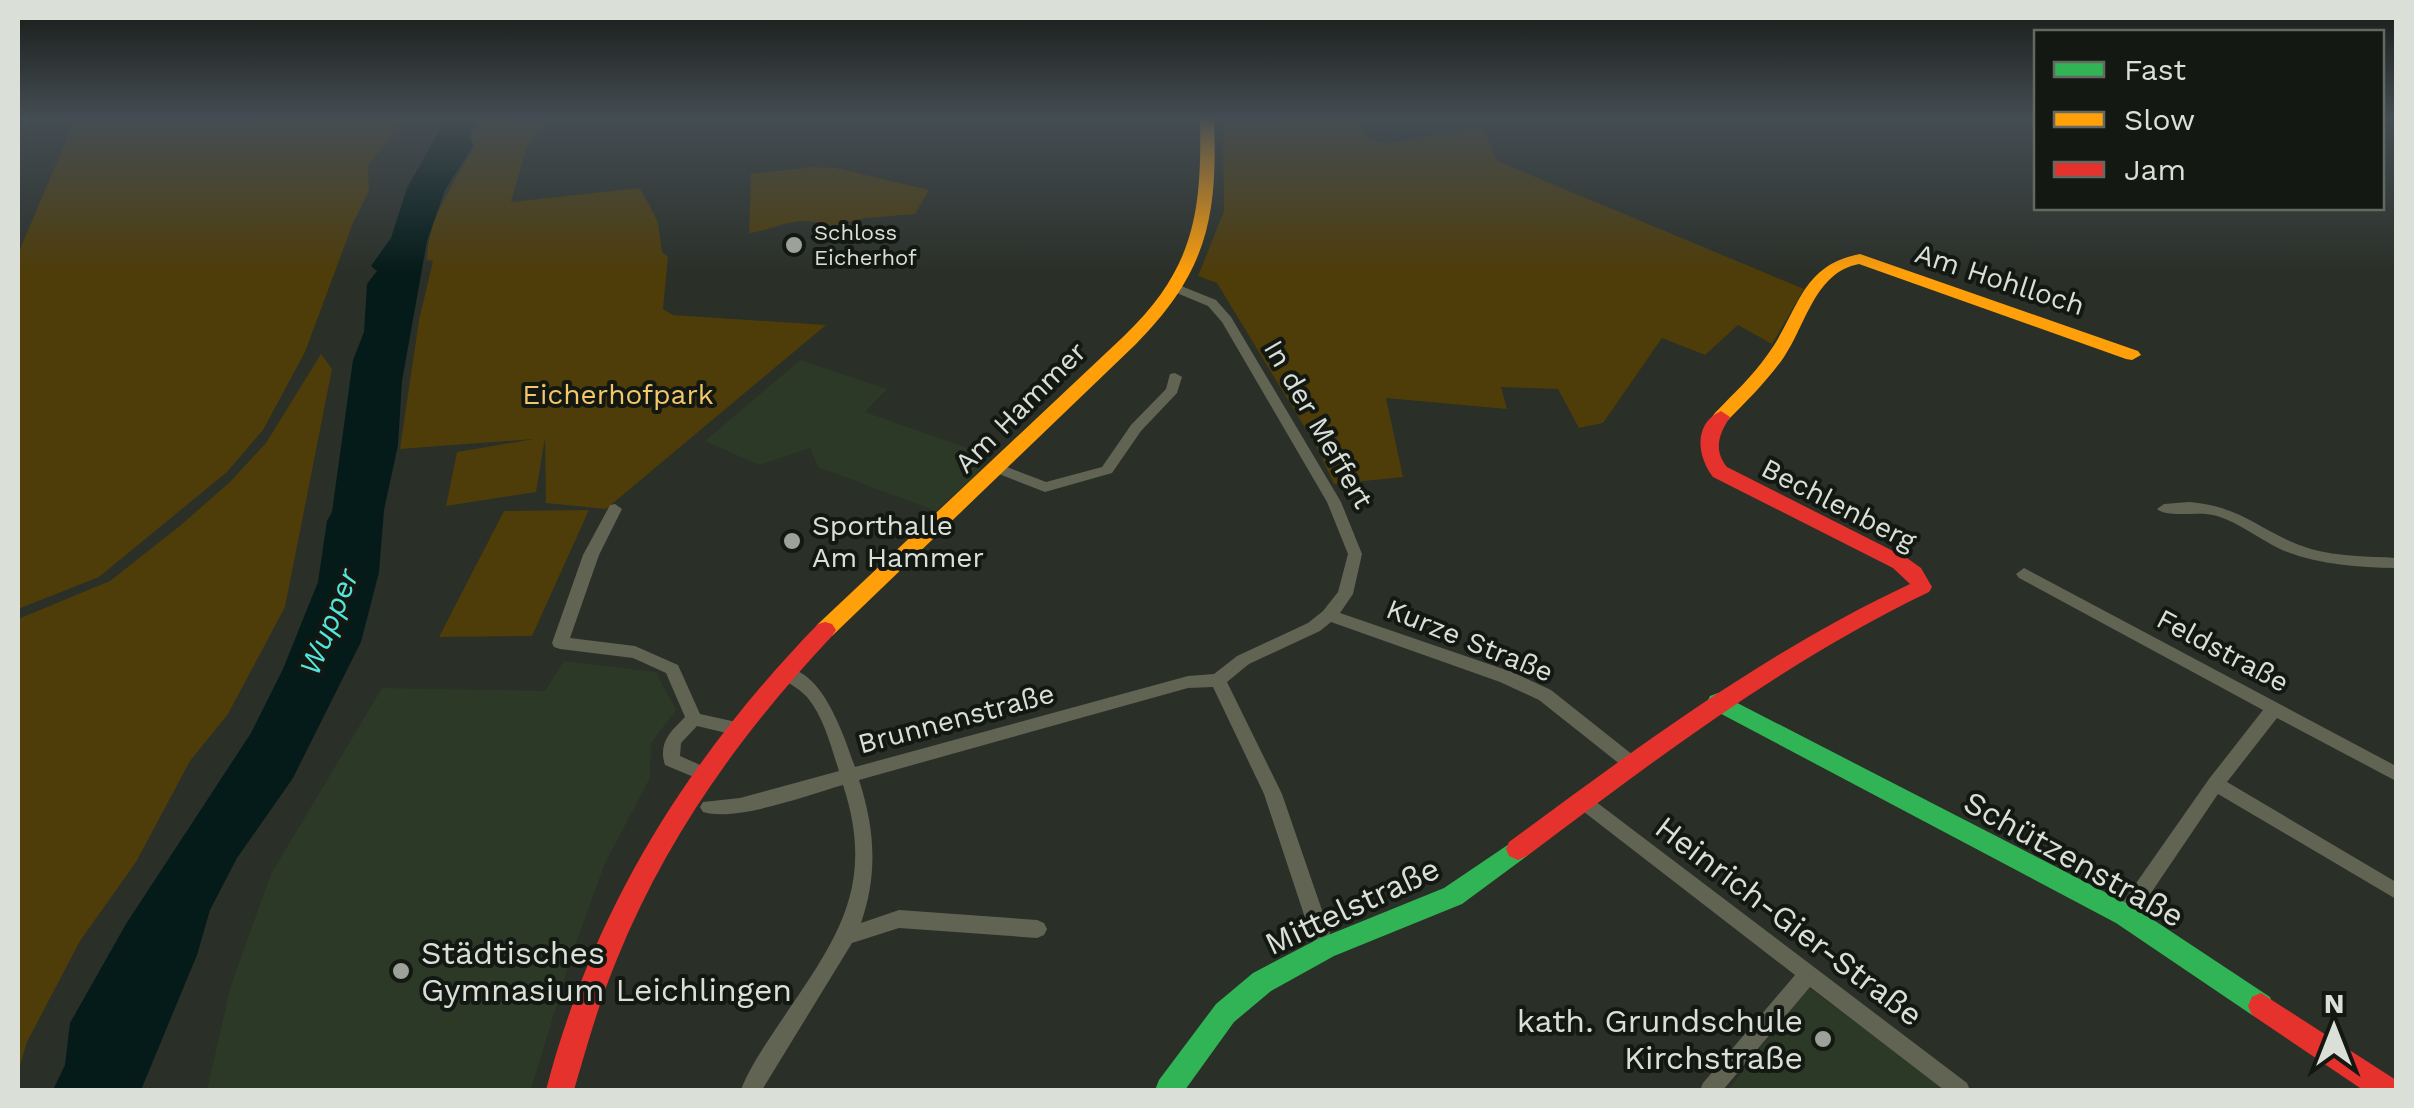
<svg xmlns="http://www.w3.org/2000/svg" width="2414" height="1108" font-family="'Work Sans',sans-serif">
<rect width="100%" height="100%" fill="#2a2f28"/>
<path fill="#2c3927" d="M 800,360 L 887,389 L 865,412 L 990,456 L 976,475 L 936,511 L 818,467 L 810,448 L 759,465 L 705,441 Z
M 564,661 L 656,672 L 676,710 L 651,743 L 650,778 L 605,863 L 571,957 L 531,1090 L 207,1090 L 231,985 L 271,874 L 382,688 L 545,691 Z
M 1808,987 L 1946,1090 L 1728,1090 Z"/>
<path fill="#4e3c09" d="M 75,119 L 404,119 L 368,166 L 369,191 L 353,223 L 305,352 L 263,430 L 227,472 L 99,577 L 18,609 L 18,254 Z
M 477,119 L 549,119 L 527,146 L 511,202 L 640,188 L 658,222 L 662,252 L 668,257 L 663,309 L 673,315 L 826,325 L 606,509 L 546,503 L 545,438 L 536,492 L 446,506 L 457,452 L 534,439 L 400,449 L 419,320 L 433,261 L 427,260 C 428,216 454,184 474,147 L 471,136 Z
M 1223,119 L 1360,119 L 1367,139 L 1388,144 L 1483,126 L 1497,161 L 1804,289 L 1772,344 L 1738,325 L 1705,355 L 1662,338 L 1603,423 L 1579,428 L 1558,389 L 1501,387 L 1507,409 L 1386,398 L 1403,477 L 1334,484 L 1316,446 L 1217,283 L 1198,276 L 1224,211 Z
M 811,167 L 836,168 L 929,190 L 915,214 L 866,218 L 827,227 C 799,212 777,230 749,233 L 751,174 Z
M 321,354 L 332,369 L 285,607 L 228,714 L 190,761 L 136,862 L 80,941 L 27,1042 L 18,1072 L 18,619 L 110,581 L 181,525 L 230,482 L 266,443 Z
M 589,510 L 532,636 L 439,637 L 504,511 Z"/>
<path fill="#041b19" d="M 446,119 L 477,119 L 470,136 L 473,146 L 445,190 L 427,241 L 402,381 L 398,445 L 384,510 L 379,572 L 361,642 L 293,778 L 237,858 L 210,910 L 197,955 L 141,1090 L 53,1090 L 65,1065 L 70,1023 L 126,924 L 251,733 L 283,669 L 318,582 L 327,521 L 332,512 L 353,360 L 364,332 L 367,284 L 377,271 L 371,266 L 391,238 L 407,188 Z"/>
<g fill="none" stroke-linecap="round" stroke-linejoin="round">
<path fill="#616353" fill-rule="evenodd" d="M 1176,284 L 1216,300 L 1231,317 L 1341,502 L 1362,554 L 1353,594 L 1340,613 L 1512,672 L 1551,690 L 1638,759 L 1641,764 L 1638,769 L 1632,771 L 1626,769 L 1539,700 L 1500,682 L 1331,622 L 1320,631 L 1249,664 L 1227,682 L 1282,794 L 1335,948 L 1332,954 L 1325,957 L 1318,954 L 1315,948 L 1264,794 L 1213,687 L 1188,688 L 859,780 C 875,829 878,874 861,923 L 899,910 L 1037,920 L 1044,923 L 1047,929 L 1044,935 L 1037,938 L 899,928 L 852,943 L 762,1090 L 741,1090 C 749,1068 765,1045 779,1024 C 835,941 877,889 843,785 C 807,795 738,822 703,812 L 700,807 L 703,802 L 740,798 L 839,771 C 831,747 824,717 807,697 C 798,687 784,682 776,672 L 778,668 C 821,662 844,736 855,767 L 1188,676 L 1214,674 L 1237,656 L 1308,623 L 1323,611 L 1338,592 L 1348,554 L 1327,502 L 1222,322 L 1208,306 L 1172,291 L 1170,288 Z
M 1175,373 L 1182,377 L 1177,393 L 1141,431 L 1112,473 L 1045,492 L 994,472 L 992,469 L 999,464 L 1046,482 L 1102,467 L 1131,425 L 1166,389 L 1170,374 Z
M 2189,502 C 2244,506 2264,535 2311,549 C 2339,557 2368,556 2396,558 L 2396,568 C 2356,567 2318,565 2280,549 C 2259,539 2240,523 2217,516 C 2199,510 2169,519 2157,509 L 2164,504 Z
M 615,504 L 622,509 L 599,555 L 570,638 L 635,646 L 678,665 L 700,714 L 741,723 L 743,728 L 741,733 L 735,735 L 697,726 L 681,743 L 680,756 L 707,768 L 710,773 L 707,778 L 701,780 L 665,765 C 658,743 670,732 685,717 L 666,673 L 633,658 L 560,649 L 554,647 L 552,643 L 583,555 L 610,505 Z
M 2024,568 L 2396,766 L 2396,781 L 2277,718 L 2227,782 L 2396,882 L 2396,899 L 2218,794 L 2132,921 L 2125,924 L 2118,921 L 2116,915 L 2118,909 L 2209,779 L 2263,710 L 2019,578 L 2016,574 Z
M 1581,793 L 1587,795 L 1967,1083 L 1970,1090 L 1944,1090 L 1810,987 L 1723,1090 L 1700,1090 L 1703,1083 L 1795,975 L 1575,805 L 1572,800 L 1575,795 Z"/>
<path fill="#30b455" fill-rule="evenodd" d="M 1718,693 L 2134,907 L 2270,997 L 2274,1006 L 2270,1015 L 2261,1019 L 2252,1015 L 2116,923 L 1710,708 L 1707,702 L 1710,696 Z
M 1518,838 L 1527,842 L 1530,849 L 1527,856 L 1462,904 L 1334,956 L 1271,991 L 1234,1022 L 1185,1090 L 1155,1090 L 1159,1080 L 1216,1004 L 1253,973 L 1316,940 L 1444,888 Z"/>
<path fill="#ff9f0a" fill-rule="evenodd" d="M 1200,119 L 1214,119 C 1218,217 1207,272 1136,344 L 832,636 L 818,636 L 814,630 L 818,624 L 1124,336 C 1194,269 1202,213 1200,119 Z
M 1860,254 L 2138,351 L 2141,355 L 2132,360 L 2126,359 L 1859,264 C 1815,272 1806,325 1784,357 C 1768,380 1747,401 1727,421 L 1715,421 L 1712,417 L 1715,413 C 1733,394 1753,376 1768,354 C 1799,312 1800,265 1860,254 Z"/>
<path fill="#e5322d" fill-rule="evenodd" d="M 1721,411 L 1730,417 C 1719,434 1713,450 1727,467 L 1907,558 L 1921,568 L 1932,587 L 1929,592 C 1783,662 1656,759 1527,856 L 1518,860 L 1509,856 L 1506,849 L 1509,842 C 1638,747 1765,652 1910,584 L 1893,568 L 1713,477 C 1697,456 1693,424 1721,411 Z
M 825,622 L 832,624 L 836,630 L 832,636 C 742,732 667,836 617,959 C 599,1002 587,1046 574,1090 L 546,1090 C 593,909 688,758 818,624 Z
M 2261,993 L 2396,1080 L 2396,1090 L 2363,1090 L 2252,1015 L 2248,1006 L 2252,997 Z"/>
</g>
<linearGradient id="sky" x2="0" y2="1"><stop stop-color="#171a16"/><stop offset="0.43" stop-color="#444d53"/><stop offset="1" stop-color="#444d53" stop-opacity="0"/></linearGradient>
<rect width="2414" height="274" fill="url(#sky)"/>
<g fill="#9ca29a" stroke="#141813" stroke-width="4">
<circle cx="794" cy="245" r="10"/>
<circle cx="792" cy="541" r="10"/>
<circle cx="401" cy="971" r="10"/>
<circle cx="1823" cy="1039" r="10"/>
</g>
<g text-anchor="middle" stroke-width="8" stroke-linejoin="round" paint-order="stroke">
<g font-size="22" fill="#dae0d7" stroke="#141813" text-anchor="start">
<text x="814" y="240">Schloss<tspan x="814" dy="25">Eicherhof</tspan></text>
</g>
<g font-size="28" fill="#dae0d7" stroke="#141813">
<text transform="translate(2000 279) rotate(18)" y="10">Am Hohlloch</text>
<text transform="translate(1020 407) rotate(-45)" y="10">Am Hammer</text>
<text transform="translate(1319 424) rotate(60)" y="10">In der Meffert</text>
<text transform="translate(1839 504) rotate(27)" y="10">Bechlenberg</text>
<text transform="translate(1470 640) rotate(22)" y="10">Kurze Straße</text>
<text transform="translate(2223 650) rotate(28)" y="10">Feldstraße</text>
<text transform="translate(956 718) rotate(-15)" y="10">Brunnenstraße</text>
</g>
<g font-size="28" fill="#f3c868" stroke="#141813">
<text x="618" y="404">Eicherhofpark</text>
</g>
<g font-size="28" fill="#dae0d7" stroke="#141813" text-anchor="start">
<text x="812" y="535">Sporthalle<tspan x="812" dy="32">Am Hammer</tspan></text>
</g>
<g font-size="30" font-style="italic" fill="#52e6dc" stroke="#141813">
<text transform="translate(329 622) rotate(-68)" y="10">Wupper</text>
</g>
<g font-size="32" fill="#dae0d7" stroke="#141813">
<text transform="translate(2074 859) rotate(29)" y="11">Schützenstraße</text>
<text transform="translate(1352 906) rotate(-25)" y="11">Mittelstraße</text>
<text transform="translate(1789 921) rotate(37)" y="11">Heinrich-Gier-Straße</text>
</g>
<g font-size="32" fill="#dae0d7" stroke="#141813" text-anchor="start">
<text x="421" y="964">Städtisches<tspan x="421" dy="37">Gymnasium Leichlingen</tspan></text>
<text x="1803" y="1032" text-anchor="end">kath. Grundschule<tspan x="1803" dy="37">Kirchstraße</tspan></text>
</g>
</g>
<rect width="2414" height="1108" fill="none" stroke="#dae0d7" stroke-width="40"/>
<rect x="2034" y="30" width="350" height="180" fill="#141813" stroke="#636861" stroke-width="2.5"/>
<rect x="2054" y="62" width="50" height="15" fill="#30b455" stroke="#636861" stroke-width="2.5"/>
<text x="2124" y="80" font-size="30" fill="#dae0d7">Fast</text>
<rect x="2054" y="112" width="50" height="15" fill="#ff9f0a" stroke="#636861" stroke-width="2.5"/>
<text x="2124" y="130" font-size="30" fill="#dae0d7">Slow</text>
<rect x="2054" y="162" width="50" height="15" fill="#e5322d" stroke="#636861" stroke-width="2.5"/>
<text x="2124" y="180" font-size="30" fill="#dae0d7">Jam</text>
<g transform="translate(2334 1028)" stroke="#141813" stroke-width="8" paint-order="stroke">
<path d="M0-8L18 38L0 25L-18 38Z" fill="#dae0d7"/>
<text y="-15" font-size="28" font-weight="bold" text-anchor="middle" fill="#dae0d7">N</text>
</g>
</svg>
